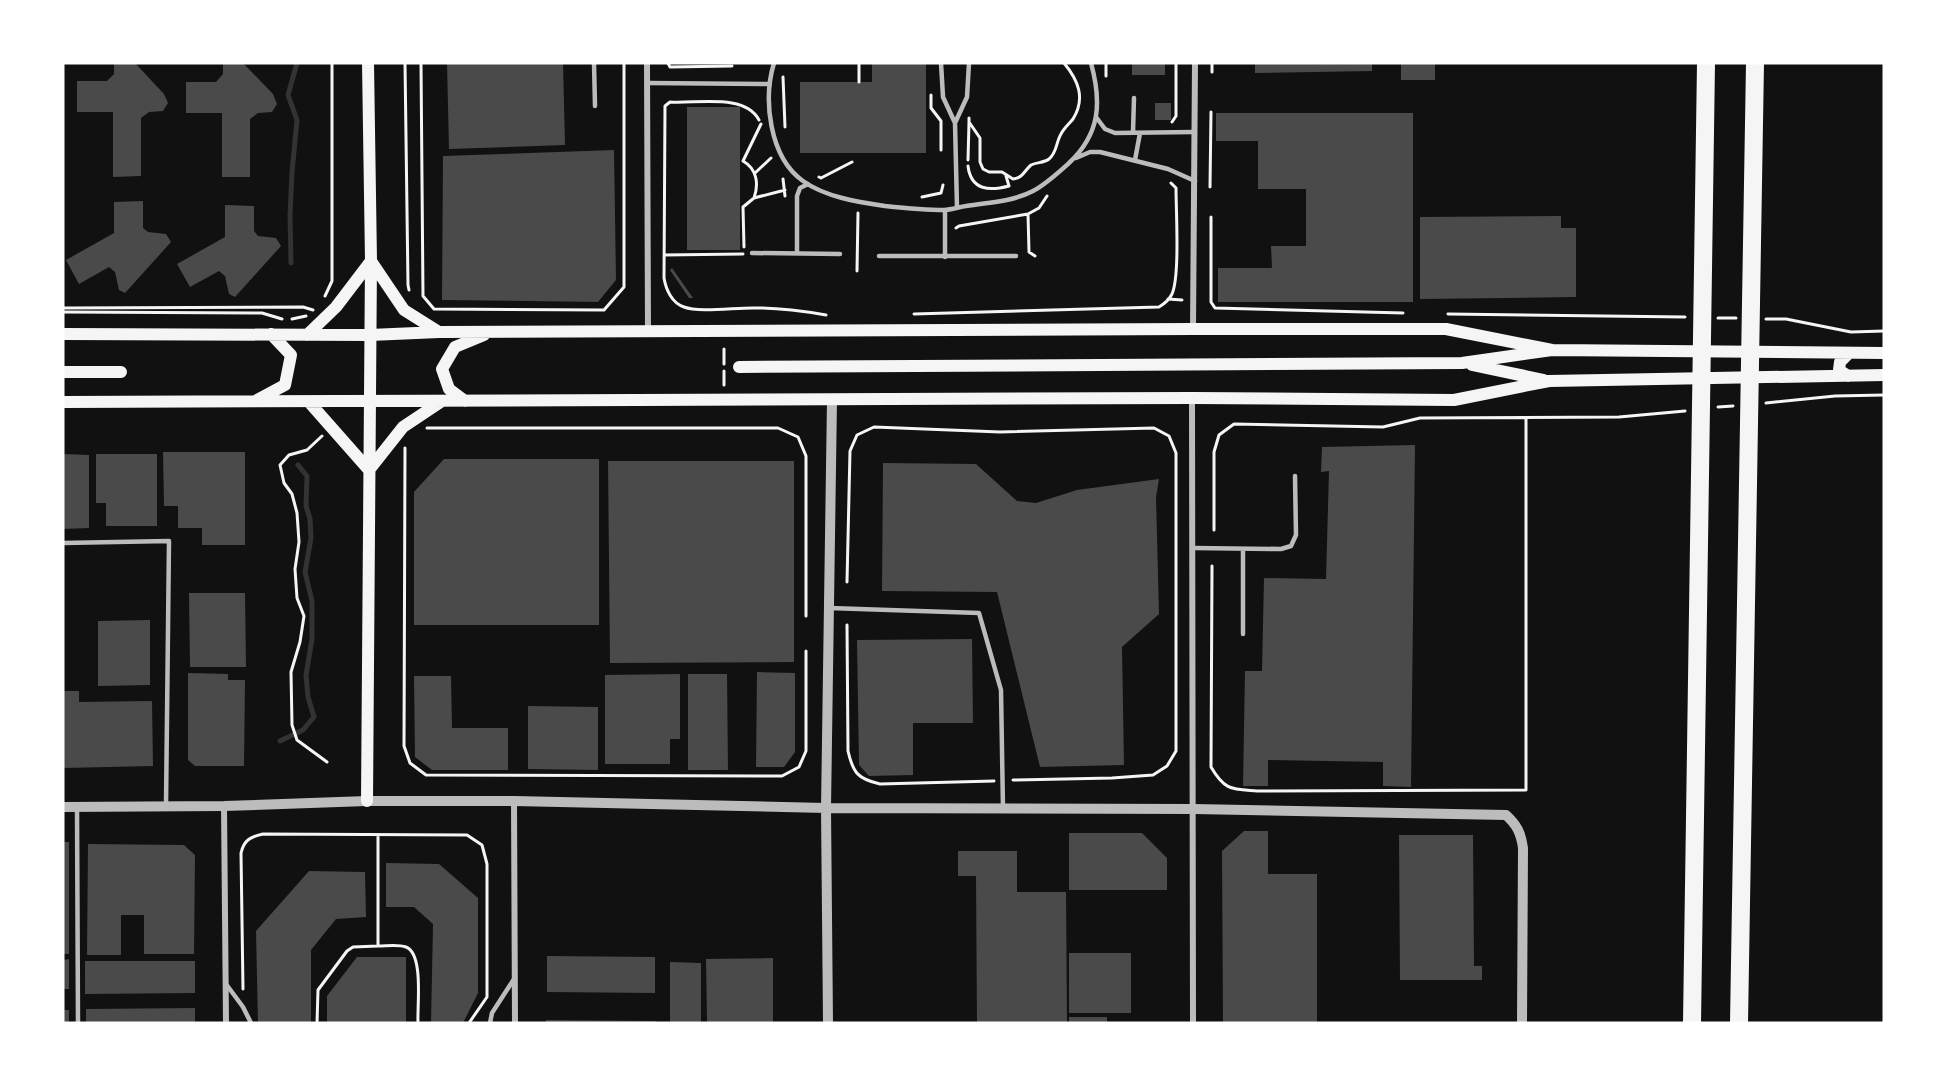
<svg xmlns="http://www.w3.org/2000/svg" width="1947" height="1086" font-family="Roboto,sans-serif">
<rect width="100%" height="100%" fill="#111"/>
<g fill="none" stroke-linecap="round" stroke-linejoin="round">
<path stroke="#333" stroke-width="5" d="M 291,263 L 290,215 L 292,172 L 297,120 L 288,95 L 297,63
M 280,741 L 303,730 L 314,717 L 308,697 L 306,675 L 312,639 L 312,601 L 305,572 L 311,538 L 310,519 L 306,506 L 307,476 L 298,465"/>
</g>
<path fill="#4a4a4a" d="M 114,63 L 135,63 L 164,94 L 168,103 L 163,111 L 149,112 L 141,118 L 141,176 L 113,177 L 113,112 L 77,112 L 77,81 L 107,81 L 114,74 Z
M 223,63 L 243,63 L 273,94 L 277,104 L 272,112 L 258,113 L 250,119 L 250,177 L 222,177 L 222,113 L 186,113 L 186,82 L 216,82 L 223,74 Z
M 447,63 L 563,63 L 565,145 L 449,149 Z
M 872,63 L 926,63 L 926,153 L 800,153 L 800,82 L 872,82 Z
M 1132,63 L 1165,63 L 1165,75 L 1132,75 Z
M 1255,63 L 1372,63 L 1372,71 L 1255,73 Z
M 1401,63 L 1435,63 L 1435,80 L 1401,80 Z
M 1155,103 L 1171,103 L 1171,120 L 1155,120 Z
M 687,107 L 740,107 L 740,250 L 687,250 Z
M 1216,113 L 1413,113 L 1413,302 L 1218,302 L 1218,268 L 1272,268 L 1271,246 L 1306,246 L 1306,189 L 1258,189 L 1258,141 L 1216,141 Z
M 614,150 L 616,280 L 598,302 L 442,300 L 443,156 Z
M 143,201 L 143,228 L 148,232 L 166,234 L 171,242 L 125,293 L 119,290 L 115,272 L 109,267 L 79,284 L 66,260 L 114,233 L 114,202 Z
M 225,205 L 254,206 L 254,231 L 258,236 L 276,238 L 281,246 L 235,297 L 229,294 L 225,276 L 219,271 L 190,287 L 177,264 L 225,237 Z
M 1561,216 L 1561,228 L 1576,228 L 1576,297 L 1420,299 L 1420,217 Z
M 672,268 L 693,298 L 689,298 L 670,270 Z
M 1415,445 L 1411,787 L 1383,786 L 1383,762 L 1268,760 L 1268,786 L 1243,786 L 1245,671 L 1262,671 L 1264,578 L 1326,579 L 1329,471 L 1321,472 L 1322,447 Z
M 163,452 L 245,452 L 245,545 L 202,545 L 202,528 L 178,528 L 178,506 L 164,506 Z
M 63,454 L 89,455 L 89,528 L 63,529 Z
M 96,454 L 157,454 L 157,526 L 106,526 L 106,503 L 96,503 Z
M 444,459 L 599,459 L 599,625 L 414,625 L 414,492 Z
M 608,461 L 794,461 L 794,662 L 610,663 Z
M 883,463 L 976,464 L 1017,501 L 1036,503 L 1077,490 L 1159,479 L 1156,497 L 1159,614 L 1122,647 L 1124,765 L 1040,767 L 997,592 L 882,591 Z
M 189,593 L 245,593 L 246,667 L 190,667 Z
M 150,620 L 150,685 L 98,686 L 98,621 Z
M 972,639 L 973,723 L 913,723 L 913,775 L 869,776 L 859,765 L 857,640 Z
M 757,672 L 795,673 L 795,752 L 784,767 L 756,767 Z
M 188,673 L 228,674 L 228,680 L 245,680 L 244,766 L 195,766 L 188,760 Z
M 680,674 L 680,739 L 670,739 L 670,764 L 605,764 L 605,675 Z
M 688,674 L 727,674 L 728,770 L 688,770 Z
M 414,676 L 451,676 L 452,728 L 508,728 L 508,770 L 432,770 L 415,757 Z
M 63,691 L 79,691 L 79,702 L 152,701 L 153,766 L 63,768 Z
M 528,706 L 598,707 L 598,770 L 528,769 Z
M 1244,831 L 1268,831 L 1268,874 L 1317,874 L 1317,1023 L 1223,1023 L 1222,851 Z
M 1069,833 L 1142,833 L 1167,858 L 1167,890 L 1069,890 Z
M 1399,835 L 1473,835 L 1474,966 L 1482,966 L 1482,980 L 1400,980 Z
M 63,842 L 69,842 L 69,954 L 63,954 Z
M 88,844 L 184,845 L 195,855 L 194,954 L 144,954 L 144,915 L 121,915 L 121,955 L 87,955 Z
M 958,851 L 1017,851 L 1017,892 L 1066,892 L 1067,1023 L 977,1023 L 976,876 L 958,876 Z
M 386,863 L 439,864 L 478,898 L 478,993 L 463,1023 L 431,1023 L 433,924 L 414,907 L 386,907 Z
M 309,871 L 365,872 L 366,917 L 336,919 L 311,950 L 311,1023 L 258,1023 L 256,931 Z
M 1069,953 L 1131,953 L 1131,1013 L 1069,1013 Z
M 547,956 L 655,957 L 655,993 L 547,992 Z
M 357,957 L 406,957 L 406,1023 L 327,1023 L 327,996 Z
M 773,958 L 773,1022 L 707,1023 L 706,959 Z
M 69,959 L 69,989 L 63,989 L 63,960 Z
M 85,961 L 195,961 L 195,993 L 85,994 Z
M 670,962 L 701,963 L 701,1023 L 670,1023 Z
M 195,1008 L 195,1023 L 86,1023 L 86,1009 Z
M 63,1010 L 69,1010 L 69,1023 L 63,1023 Z
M 1069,1017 L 1107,1017 L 1107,1023 L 1069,1023 Z
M 546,1020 L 656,1021 L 656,1023 L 546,1023 Z"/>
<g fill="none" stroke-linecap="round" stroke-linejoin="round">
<path stroke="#f5f5f5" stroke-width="3" d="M 405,63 L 408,285 L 409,290
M 421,63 L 423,296 L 434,309 L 604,310 L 624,287 L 624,63
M 668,63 L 670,67 L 732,66
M 1106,63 L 1106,76
M 1212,72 L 1212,63
M 783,77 L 785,127
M 859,82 L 859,63
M 931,95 L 931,108 L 941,121 L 941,150
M 969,118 L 969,122 L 980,138 L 980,162 L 983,169 L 989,172 L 1002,172 L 1013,179 C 1023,178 1024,171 1031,165 C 1037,162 1044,163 1049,159 C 1057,153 1056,142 1061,134 C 1064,128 1069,124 1073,119 C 1086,98 1078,80 1064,63
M 759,120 C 745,93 697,104 670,102 L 665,106 L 664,278 C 666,290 672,303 684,307 C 699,313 739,307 757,308 C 781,308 803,311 826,315
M 1172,122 L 1176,116 L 1176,63
M 968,160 L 969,122
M 968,166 C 971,191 990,191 1009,186 L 1006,176
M 755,173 L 771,158
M 819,177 L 821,178 L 852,162
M 783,179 L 785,196
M 1210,187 L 1211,112
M 922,197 L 941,193 L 943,185
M 754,198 C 759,184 757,169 743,161 L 761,124
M 1028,214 L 1029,252 L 1035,256
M 1211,217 L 1211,302 L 1215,308 L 1403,313
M 956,228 L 959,226 L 1028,214 L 1039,208 L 1047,196
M 744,247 L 743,207 L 754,198 L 785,190
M 664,255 L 743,254
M 857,271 L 858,213
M 325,296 L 332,281 L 332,63
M 1168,299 L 1182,300
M 63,308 L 303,307 L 313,310
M 63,312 L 262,313 L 282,319
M 914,314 L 1159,307 C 1164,304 1169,300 1172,294 C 1180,276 1176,211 1176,188 L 1171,183
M 1448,314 L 1685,317
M 1718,318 L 1736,318
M 292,319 L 306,316
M 1766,319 L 1786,319 L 1851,332 L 1884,331
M 724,364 L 724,349
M 724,385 L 724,371
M 1766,403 L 1835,396 L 1884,395
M 1718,407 L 1733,406
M 427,428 L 778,428 L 798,437 L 806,456 L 806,616
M 322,436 L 307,450 L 289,455 L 280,465 L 284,483 L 292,494 L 297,513 L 299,542 L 295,569 L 297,598 L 304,616 L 300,642 L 291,672 L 292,725 L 297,740 L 327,762
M 405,448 L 404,746 L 410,763 L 426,775 L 782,776 L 799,767 L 806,751 L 806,651
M 1214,530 L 1214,452 L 1219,435 L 1234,424 L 1383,427 L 1420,418 L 1619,417 L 1685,411
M 1212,566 L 1211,767 C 1225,791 1232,789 1257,791 L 1526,790 L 1526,418
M 847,582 L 850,451 L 857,435 L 874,427 L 1000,432 L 1154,428 L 1169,436 L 1176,453 L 1176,751 L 1167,766 L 1153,775 L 1112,778 L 1013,780
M 847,625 L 848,751 C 853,773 858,779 880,784 L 994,781
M 378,835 L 378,946 C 387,946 398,944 406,947 C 424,954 417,1006 418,1023
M 243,989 L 241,853 C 244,840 250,837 263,834 L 467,835 L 482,845 L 487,864 L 487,997 L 469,1023
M 317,1023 L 318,990 L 347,951 L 353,947 L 378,946"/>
<path stroke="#bcbcbc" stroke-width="4.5" d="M 594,63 L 595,106
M 774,63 C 763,99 769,157 803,181 C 825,197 858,202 885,206 C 904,208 925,210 944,210 C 951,210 959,207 966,206 C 989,202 1012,202 1033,191 C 1046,184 1058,173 1069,163 C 1100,134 1102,103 1091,63
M 941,63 L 943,97 L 955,123 L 957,208
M 647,83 L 770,84
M 1096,117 L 1105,129 L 1115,133 L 1194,132
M 955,123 L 967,97 L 969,63
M 1133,132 L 1134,98
M 1076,158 L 1090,152 L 1100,152 L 1168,169 L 1195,181
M 1135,160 L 1140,133
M 752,253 L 840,254
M 797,253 L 797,196 L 800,188 L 808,184
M 879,256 L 1016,256
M 945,257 L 945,210
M 63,543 L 169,541 L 166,805
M 1193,548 L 1281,549 L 1291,546 L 1296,535 L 1295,476
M 1243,549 L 1243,634
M 829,608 L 979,613 L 1001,690 L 1003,809
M 77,807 L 78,1023
M 226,984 L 243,1007 L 251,1023
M 490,1023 L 492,1013 L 514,979"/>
<path stroke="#bcbcbc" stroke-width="6" d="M 647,63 L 648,332
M 1193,329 L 1195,63
M 1192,399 L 1193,1023
M 514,801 L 515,1023
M 224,806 L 226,1023"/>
<path stroke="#bcbcbc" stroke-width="10" d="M 63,807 L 224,806 L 367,801 L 514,801 L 826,808 L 1194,809 L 1506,815 C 1517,825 1521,833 1523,848 L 1522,1023
M 828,1023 L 826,808 L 832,400"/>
<path stroke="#f5f5f5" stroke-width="12" d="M 63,334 L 370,335 L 439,332 L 1193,329 L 1446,329 L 1552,350
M 307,335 L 336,307 L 371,261 L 404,310 L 439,332
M 1472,365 L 1544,380
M 739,367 L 1462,363 L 1552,350 L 1884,353
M 63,372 L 121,372
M 1848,376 L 1839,370 L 1840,362 L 1849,353
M 257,400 L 285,385 L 291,355 L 271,334
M 465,401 L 449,389 L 442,369 L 455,347 L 484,335
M 63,402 L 1192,398 L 1454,400 L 1549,381 L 1884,375
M 309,402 L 369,470 L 403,427 L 442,401
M 367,801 L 371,261 L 368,63"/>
<path stroke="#f5f5f5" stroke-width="18" d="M 1692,1023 L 1706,63
M 1739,1023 L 1755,63"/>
</g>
<rect width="1947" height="1086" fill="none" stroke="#ffffff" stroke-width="129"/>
</svg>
